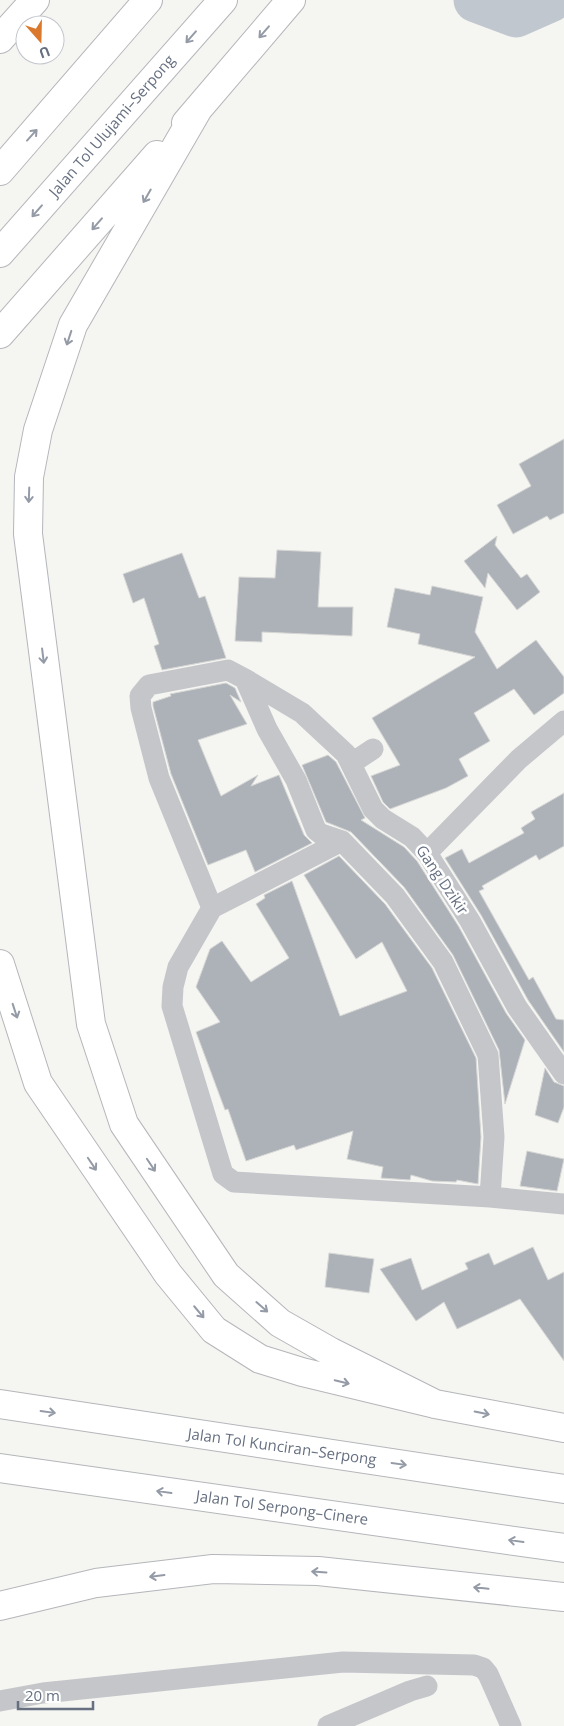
<svg xmlns="http://www.w3.org/2000/svg" width="564" height="1726" font-family="'Open Sans',sans-serif">
<rect width="100%" height="100%" fill="#f5f5f2"/>
<g fill="none" stroke-linecap="round" stroke-linejoin="round">
<path stroke="#c0c7ce" stroke-width="45" d="M 476,0 L 516,15 L 550,0"/>
</g>
<path fill="#adb2b8" stroke="#d6d7d5" d="M 564,439 L 564,513 L 550,520 L 547,516 L 513,534 L 497,505 L 531,486 L 519,464 Z
M 497,536 L 495,545 L 521,578 L 527,574 L 540,592 L 517,610 L 488,573 L 485,588 L 464,561 Z
M 277,550 L 321,552 L 318,607 L 353,607 L 352,636 L 262,632 L 262,642 L 235,641 L 239,577 L 275,578 Z
M 182,553 L 199,598 L 205,596 L 226,658 L 162,670 L 154,646 L 159,644 L 144,598 L 133,603 L 123,574 Z
M 432,586 L 483,597 L 475,632 L 497,669 L 536,640 L 564,677 L 564,693 L 534,715 L 514,689 L 474,713 L 490,741 L 459,759 L 468,776 L 446,788 L 390,809 L 383,802 L 371,776 L 400,765 L 372,718 L 475,657 L 418,644 L 420,634 L 387,627 L 395,588 L 430,595 Z
M 226,683 L 235,688 L 241,702 L 230,695 L 247,724 L 198,740 L 221,796 L 258,775 L 251,786 L 279,775 L 304,835 L 312,843 L 255,872 L 246,850 L 208,865 L 171,774 L 153,706 L 153,702 L 171,696 L 170,694 Z
M 328,755 L 336,762 L 365,818 L 361,820 L 404,847 L 417,861 L 459,927 L 506,1013 L 525,1040 L 505,1104 L 499,1050 L 453,955 L 404,887 L 351,832 L 326,822 L 302,765 Z
M 564,793 L 564,846 L 539,860 L 536,855 L 482,886 L 484,889 L 479,891 L 529,980 L 533,977 L 556,1019 L 564,1020 L 564,1052 L 528,1000 L 481,915 L 445,858 L 462,849 L 469,863 L 524,833 L 521,828 L 535,819 L 531,812 Z
M 339,856 L 385,904 L 432,968 L 476,1058 L 481,1137 L 478,1184 L 457,1180 L 456,1182 L 432,1181 L 411,1175 L 410,1180 L 381,1178 L 383,1167 L 347,1159 L 353,1131 L 296,1150 L 294,1145 L 246,1161 L 228,1109 L 225,1110 L 196,1032 L 220,1022 L 196,987 L 210,949 L 222,941 L 251,982 L 289,958 L 256,904 L 265,898 L 264,895 L 292,881 L 340,1016 L 407,991 L 382,942 L 356,959 L 304,875 Z
M 545,1068 L 554,1082 L 564,1086 L 564,1107 L 558,1123 L 535,1115 Z
M 527,1151 L 564,1159 L 557,1191 L 520,1186 Z
M 533,1247 L 548,1280 L 564,1272 L 564,1361 L 520,1299 L 457,1329 L 444,1302 L 416,1321 L 380,1269 L 411,1258 L 422,1290 L 468,1269 L 465,1263 L 489,1253 L 494,1265 Z
M 329,1253 L 374,1259 L 369,1293 L 325,1287 Z"/>
<g fill="none" stroke-linecap="round" stroke-linejoin="round">
<g stroke="#b4b6ba" stroke-width="30">
<path id="motorway" d="M 0,39 L 35,0
M 198,109 L 73,325 L 38,430 L 29,477 L 28,534 L 91,1024 L 124,1124 L 226,1275 L 280,1323 L 331,1352 L 435,1404
M 186,123 L 291,0
M 0,171 L 148,0
M 0,253 L 223,0
M 0,334 L 157,155
M 0,964 L 38,1083 L 168,1274 L 214,1330 L 260,1359 L 302,1372 L 435,1404 L 564,1428
M 0,1404 L 564,1489
M 0,1468 L 564,1548
M 0,1606 L 96,1583 L 213,1569 L 318,1571 L 564,1597"/>
</g>
<path stroke="#c4c6ca" stroke-width="21" d="M 245,679 L 302,713 L 346,754 L 373,809 L 383,819 L 412,837 L 427,853 L 470,921 L 517,1007 L 564,1074
M 352,763 L 373,749
M 342,841 L 212,908 L 178,967 L 173,987 L 172,1006 L 223,1174 L 234,1182 L 490,1197 L 564,1204
M 427,853 L 519,759 L 564,721
M 212,908 L 159,778 L 141,708 L 140,696 L 149,685 L 228,670 L 245,679 L 267,729 L 296,780 L 316,830 L 321,834 L 342,841 L 395,896 L 443,962 L 488,1055 L 494,1137 L 490,1197
M 0,1701 L 43,1693 L 343,1662 L 474,1665 L 483,1668 L 488,1674 L 511,1726
M 328,1726 L 410,1691 L 427,1686"/>
<use href="#motorway" stroke="#fff" stroke-width="28"/>
</g>
<defs><path id="oneway-shaft" d="M-6 0H5M1.5-3L5.5 0L1.5 3" fill="none" stroke-width="1.6" stroke-linecap="round" stroke-linejoin="round" transform="scale(1.25)"/></defs>
<g stroke="#949ba7">
<use href="#oneway-shaft" transform="translate(264 32) rotate(131)"/>
<use href="#oneway-shaft" transform="translate(191 37) rotate(131)"/>
<use href="#oneway-shaft" transform="translate(32 135) rotate(-48)"/>
<use href="#oneway-shaft" transform="translate(147 196) rotate(120)"/>
<use href="#oneway-shaft" transform="translate(37 211) rotate(131)"/>
<use href="#oneway-shaft" transform="translate(97 224) rotate(131)"/>
<use href="#oneway-shaft" transform="translate(69 338) rotate(108)"/>
<use href="#oneway-shaft" transform="translate(29 495) rotate(92)"/>
<use href="#oneway-shaft" transform="translate(43 656) rotate(83)"/>
<use href="#oneway-shaft" transform="translate(15 1011) rotate(72)"/>
<use href="#oneway-shaft" transform="translate(92 1164) rotate(56)"/>
<use href="#oneway-shaft" transform="translate(151 1165) rotate(56)"/>
<use href="#oneway-shaft" transform="translate(262 1307) rotate(41)"/>
<use href="#oneway-shaft" transform="translate(199 1312) rotate(50)"/>
<use href="#oneway-shaft" transform="translate(342 1382) rotate(13)"/>
<use href="#oneway-shaft" transform="translate(48 1412) rotate(8)"/>
<use href="#oneway-shaft" transform="translate(482 1413) rotate(11)"/>
<use href="#oneway-shaft" transform="translate(399 1464) rotate(8)"/>
<use href="#oneway-shaft" transform="translate(164 1492) rotate(-172)"/>
<use href="#oneway-shaft" transform="translate(516 1541) rotate(-172)"/>
<use href="#oneway-shaft" transform="translate(319 1572) rotate(-176)"/>
<use href="#oneway-shaft" transform="translate(157 1576) rotate(173)"/>
<use href="#oneway-shaft" transform="translate(481 1588) rotate(-174)"/>
</g>
<g text-anchor="middle" stroke-width="5" stroke-linejoin="round" paint-order="stroke">
<g font-size="15" fill="#667081" stroke="#fff">
<text transform="translate(112 126) rotate(-49)" y="5">Jalan Tol Ulujami–Serpong</text>
<text transform="translate(442 880) rotate(56)" y="5">Gang Dzikir</text>
<text transform="translate(282 1447) rotate(8)" y="5">Jalan Tol Kunciran–Serpong</text>
<text transform="translate(282 1508) rotate(8)" y="5">Jalan Tol Serpong–Cinere</text>
</g>
</g>
<g transform="translate(40 40) rotate(160)"><circle r="24" fill="#ffffff" stroke="#c2c6cd"/>
<path d="M0-4L9 19L0 12L-9 19Z" fill="#da792d"/>
<text y="-8" font-size="14" font-weight="bold" text-anchor="middle" fill="#667081">U</text>
</g>
<path d="M18 1701v8h75v-8" fill="none" stroke="#667081" stroke-width="2.5"/>
<text x="25" y="1701" font-size="15" fill="#667081" stroke="#ffffff" stroke-width="4" paint-order="stroke">20 m</text>
</svg>
